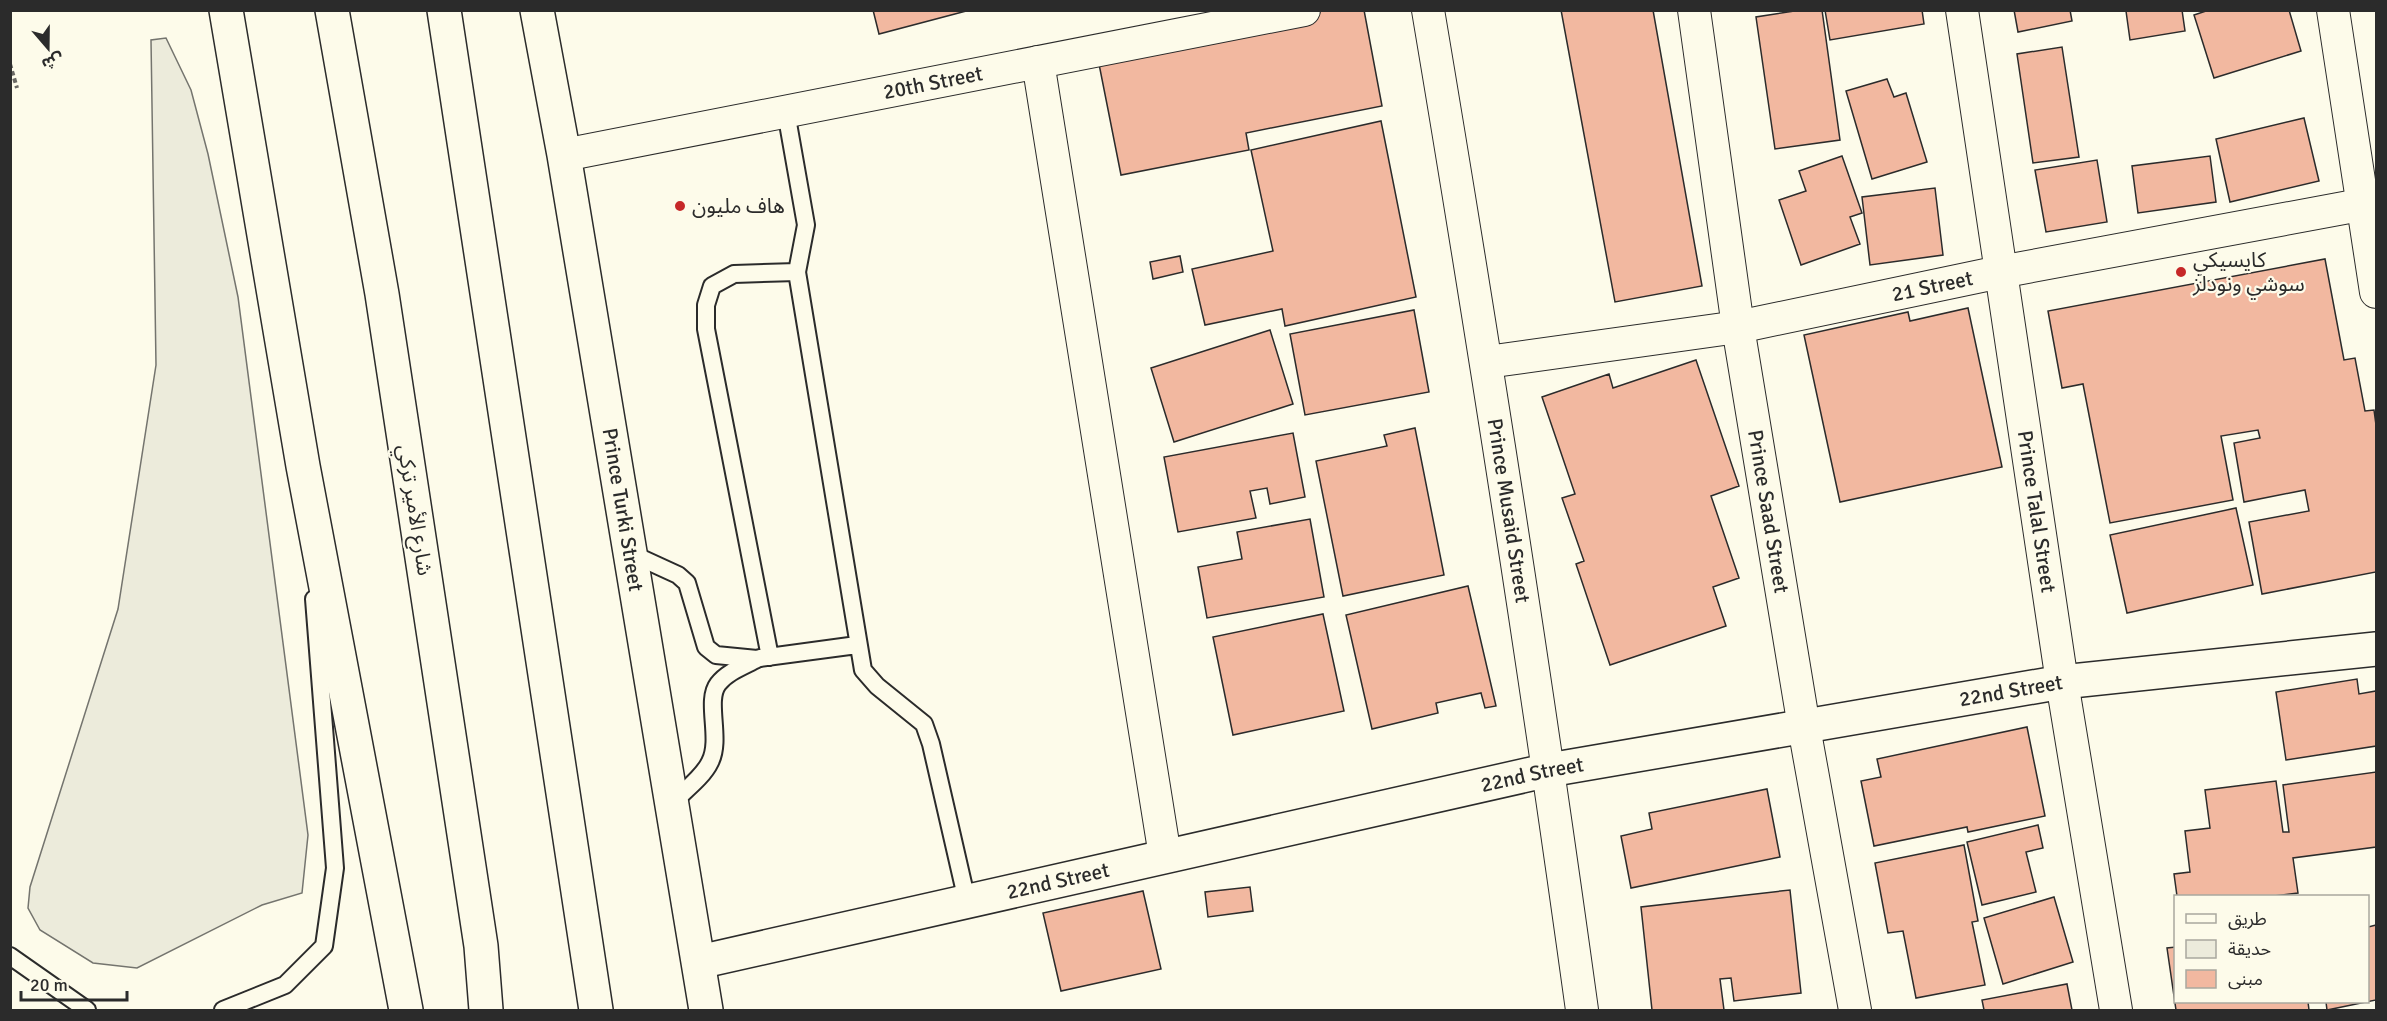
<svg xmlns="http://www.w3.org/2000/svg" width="2387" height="1021" font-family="Signika,'Noto Sans Arabic',sans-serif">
<rect width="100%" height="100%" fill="#fdfbea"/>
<path fill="#ecebdb" stroke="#74746e" stroke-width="1.5" d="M 166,38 L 191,90 L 208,154 L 238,297 L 308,835 L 302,893 L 262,905 L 137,968 L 93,963 L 40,930 L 28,908 L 30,887 L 118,609 L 156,365 L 151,40 Z"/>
<path fill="#f2b8a0" stroke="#2b2b2b" stroke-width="1.5" d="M 873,10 L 970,10 L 879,34 Z
M 1321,10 L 1364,10 L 1382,106 L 1246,133 L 1249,150 L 1121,175 L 1098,59 Z
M 1561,10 L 1653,10 L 1702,286 L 1615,302 Z
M 1801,10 L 1822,10 L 1840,140 L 1775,149 L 1756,17 Z
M 1825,10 L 1922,10 L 1924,24 L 1830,40 Z
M 2014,10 L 2070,10 L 2072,21 L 2018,32 Z
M 2182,10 L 2185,31 L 2130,40 L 2126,11 Z
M 2209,10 L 2289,10 L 2301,51 L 2214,78 L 2194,15 Z
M 2062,47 L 2079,157 L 2033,163 L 2017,54 Z
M 1887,79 L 1894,97 L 1906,93 L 1927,162 L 1872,179 L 1846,91 Z
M 2304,118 L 2319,181 L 2230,202 L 2216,139 Z
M 1381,121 L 1416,297 L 1285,326 L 1282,309 L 1205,325 L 1192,269 L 1273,251 L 1251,150 Z
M 1842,156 L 1862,213 L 1850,217 L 1860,244 L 1801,265 L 1779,200 L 1806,191 L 1799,171 Z
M 2210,156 L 2216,202 L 2138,213 L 2132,166 Z
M 2097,160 L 2107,222 L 2046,232 L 2035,170 Z
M 1935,188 L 1943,255 L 1870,265 L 1862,197 Z
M 1180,256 L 1183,272 L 1153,279 L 1150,262 Z
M 2325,259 L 2344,360 L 2355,358 L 2365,411 L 2374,410 L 2376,425 L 2376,572 L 2262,594 L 2249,522 L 2309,511 L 2305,490 L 2244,502 L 2234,443 L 2260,438 L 2258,430 L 2221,436 L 2233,500 L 2110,523 L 2083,384 L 2062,388 L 2048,311 Z
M 1968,308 L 2002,467 L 1840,502 L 1804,335 L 1908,312 L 1910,321 Z
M 1414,310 L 1429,392 L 1305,415 L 1290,334 Z
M 1270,330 L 1293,404 L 1174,442 L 1151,368 Z
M 1696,360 L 1739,486 L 1711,496 L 1739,578 L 1713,587 L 1726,626 L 1610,665 L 1576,564 L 1584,561 L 1562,498 L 1575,494 L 1542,397 L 1609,374 L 1613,388 Z
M 1415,428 L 1444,575 L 1343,596 L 1316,461 L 1387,446 L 1384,435 Z
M 1293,433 L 1305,497 L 1270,504 L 1267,488 L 1250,491 L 1256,518 L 1178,532 L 1164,457 Z
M 2236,508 L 2253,585 L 2127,613 L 2110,535 Z
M 1310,519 L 1324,597 L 1207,618 L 1198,567 L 1242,559 L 1237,532 Z
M 1468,586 L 1496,706 L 1485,708 L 1481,693 L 1436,703 L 1438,713 L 1372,729 L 1346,615 Z
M 1323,614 L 1344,711 L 1233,735 L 1213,637 Z
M 2357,679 L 2359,694 L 2376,691 L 2376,746 L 2286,760 L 2276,692 Z
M 2027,727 L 2045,816 L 1968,832 L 1967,827 L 1874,846 L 1861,781 L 1881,777 L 1877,759 Z
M 2376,772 L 2376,847 L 2293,858 L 2298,893 L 2274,896 L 2177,896 L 2174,874 L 2190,872 L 2185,831 L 2210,828 L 2205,790 L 2276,781 L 2283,832 L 2289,832 L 2283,785 Z
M 1767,789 L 1780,857 L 1631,888 L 1621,836 L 1652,829 L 1649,813 Z
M 2038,825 L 2043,848 L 2026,852 L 2036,892 L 1982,905 L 1967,842 Z
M 1964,845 L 1978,921 L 1972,922 L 1985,985 L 1916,998 L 1903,931 L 1888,933 L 1875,863 Z
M 1250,887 L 1253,911 L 1208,917 L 1205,892 Z
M 1790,890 L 1801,993 L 1734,1001 L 1731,978 L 1720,979 L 1724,1010 L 1652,1010 L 1641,907 Z
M 1143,891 L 1161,969 L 1061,991 L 1043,913 Z
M 2054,897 L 2073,962 L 2003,984 L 1984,918 Z
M 2376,925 L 2376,1000 L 2327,1010 L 2326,1002 L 2368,1002 L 2368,927 Z
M 2176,947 L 2176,1002 L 2308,1002 L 2309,1010 L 2176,1010 L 2167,948 Z
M 2067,984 L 2072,1010 L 1984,1010 L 1982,1000 Z"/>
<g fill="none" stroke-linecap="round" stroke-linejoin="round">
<g stroke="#2b2b2b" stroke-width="20">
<path id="service" d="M 786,112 L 806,225 L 797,272 L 863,670 L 877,686 L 924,724 L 931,744 L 967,901
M 630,553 L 678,575 L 687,583 L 706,647 L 716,655 L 757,659 C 744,666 727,672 718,684 C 705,701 722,739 710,762 C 703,777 684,791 672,803
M 770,657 L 706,329 L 706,305 L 712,286 L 734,274 L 797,272
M 760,658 L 857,645
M 10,956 L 87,1010
M 223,1010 L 285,985 L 324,946 L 335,868 L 314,599"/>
</g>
<g stroke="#2b2b2b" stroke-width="34">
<g id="minor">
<path id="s1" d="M 1428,10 C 1484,343 1536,676 1582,1010"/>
<path id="s2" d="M 1694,10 L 1738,327 L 1804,727 L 1855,1010"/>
<path id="s3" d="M 1962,10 L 2062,682 L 2116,1010"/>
<path d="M 2333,10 L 2376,292"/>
<path d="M 1038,62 L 1165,856"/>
<path id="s4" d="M 564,155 L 1304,10"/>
<path id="s5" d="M 1487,362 L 1738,327 L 2000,272 L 2376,202"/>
</g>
</g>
<g stroke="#2b2b2b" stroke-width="36">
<g id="tertiary">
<path d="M 226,10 L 303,466 L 406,1010"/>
<path id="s6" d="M 537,10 L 564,155 L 706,1010"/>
<path id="s7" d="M 699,962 L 1549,770 L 2062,682 L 2376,649"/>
</g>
</g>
<g stroke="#2b2b2b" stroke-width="36">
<path id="primary" d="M 332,10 L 382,294 L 481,946 L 486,1010
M 444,10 L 596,1010"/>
</g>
<path stroke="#6a6964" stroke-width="4" stroke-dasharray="4.5 3" stroke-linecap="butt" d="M 10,64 L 17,88"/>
<use href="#service" stroke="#fdfbea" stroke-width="16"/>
<use href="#minor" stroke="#fdfbea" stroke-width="32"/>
<use href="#tertiary" stroke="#fdfbea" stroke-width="33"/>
<use href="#primary" stroke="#fdfbea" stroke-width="33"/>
</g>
<g fill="#c62828" stroke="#fdfbea" stroke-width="2">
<circle cx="680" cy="206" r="6"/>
<circle cx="2181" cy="272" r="6"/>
</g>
<g text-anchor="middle" stroke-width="4.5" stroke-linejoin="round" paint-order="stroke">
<g font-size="21" fill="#2b2b2b" stroke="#fdfbea">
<text dy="7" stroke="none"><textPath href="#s4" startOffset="376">20th Street</textPath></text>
<text dy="7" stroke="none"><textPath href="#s5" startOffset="452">21 Street</textPath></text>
<text transform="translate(415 510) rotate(81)" y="7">شارع الأمير تركي</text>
<text dy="7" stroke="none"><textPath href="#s6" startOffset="507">Prince Turki Street</textPath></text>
<text dy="7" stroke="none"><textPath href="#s1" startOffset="507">Prince Musaid Street</textPath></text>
<text dy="7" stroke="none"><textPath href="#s2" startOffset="507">Prince Saad Street</textPath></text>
<text dy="7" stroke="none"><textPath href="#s3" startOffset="507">Prince Talal Street</textPath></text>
<text dy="7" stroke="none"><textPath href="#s7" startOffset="1340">22nd Street</textPath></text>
<text dy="7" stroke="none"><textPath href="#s7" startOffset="854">22nd Street</textPath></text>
<text dy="7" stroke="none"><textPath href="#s7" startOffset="368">22nd Street</textPath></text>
</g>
<g font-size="21" fill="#2b2b2b" stroke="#fdfbea" text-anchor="start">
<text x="692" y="213">هاف مليون</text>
<text x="2193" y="267">كايسيكي<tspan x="2193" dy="24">سوشي ونودلز</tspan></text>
</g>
</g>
<rect width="2387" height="1021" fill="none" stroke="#2b2b2b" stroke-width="24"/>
<rect x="2174" y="895" width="195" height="108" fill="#fdfbea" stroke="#a9a89e" stroke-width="1.5"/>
<rect x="2186" y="914" width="30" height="9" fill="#fdfbea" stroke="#a9a89e" stroke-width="1.5"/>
<text x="2228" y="925" font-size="18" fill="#2b2b2b">طريق</text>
<rect x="2186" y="940" width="30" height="18" fill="#ecebdb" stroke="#a9a89e" stroke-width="1.5"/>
<text x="2228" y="955" font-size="18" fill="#2b2b2b">حديقة</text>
<rect x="2186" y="970" width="30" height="18" fill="#f2b8a0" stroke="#a9a89e" stroke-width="1.5"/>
<text x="2228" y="985" font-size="18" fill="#2b2b2b">مبنى</text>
<g transform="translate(48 48) rotate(160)" stroke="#fdfbea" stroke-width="4.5" paint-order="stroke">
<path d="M0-4.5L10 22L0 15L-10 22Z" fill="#2b2b2b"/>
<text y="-9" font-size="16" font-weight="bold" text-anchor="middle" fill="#2b2b2b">ش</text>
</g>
<path d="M21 991v9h106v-9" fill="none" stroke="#2b2b2b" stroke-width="3"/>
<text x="30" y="991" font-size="18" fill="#2b2b2b" stroke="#fdfbea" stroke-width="4.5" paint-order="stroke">20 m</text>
</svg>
